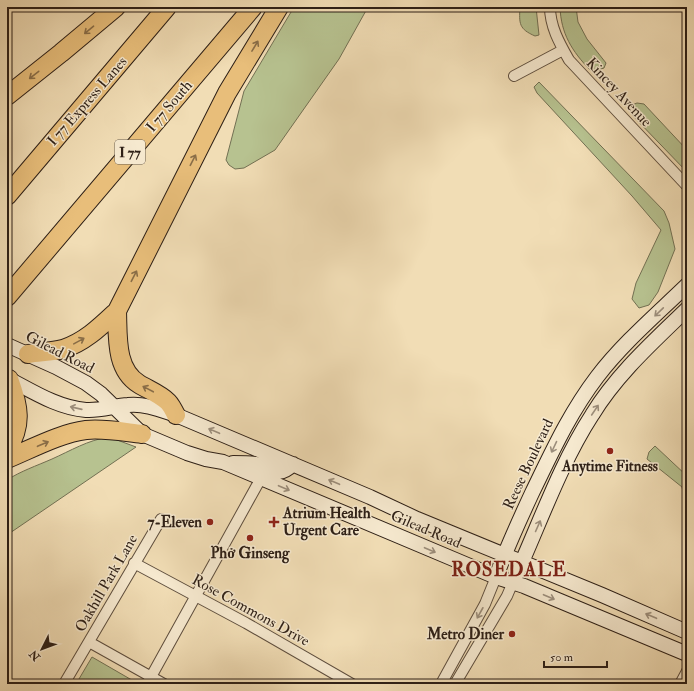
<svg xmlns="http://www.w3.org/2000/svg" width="694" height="691" font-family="'IM FELL Double Pica',serif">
<rect width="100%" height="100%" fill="#f1ddb5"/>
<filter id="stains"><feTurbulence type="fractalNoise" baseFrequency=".005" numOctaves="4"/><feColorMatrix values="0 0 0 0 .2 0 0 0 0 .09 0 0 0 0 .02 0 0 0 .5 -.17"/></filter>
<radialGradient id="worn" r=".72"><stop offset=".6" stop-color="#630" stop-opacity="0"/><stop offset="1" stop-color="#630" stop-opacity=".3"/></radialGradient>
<path fill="#b7c290" stroke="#727053" d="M 294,7 L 368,7 L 339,59 L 275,150 L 244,168 L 235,169 L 229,165 L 226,160 L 244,91 Z
M 520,7 L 536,7 L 539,35 L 535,36 C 519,29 519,24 520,7 Z
M 560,7 L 576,7 L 578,22 L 587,39 L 606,63 L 604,68 L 598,70 L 590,70 C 572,51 561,34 560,7 Z
M 539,82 L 664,211 L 669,223 L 675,249 L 658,292 L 649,305 L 639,308 L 632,299 L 636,283 L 661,230 L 632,196 L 537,93 L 534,87 Z
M 637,103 L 644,104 L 687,150 L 687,172 L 633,116 L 630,110 L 632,105 Z
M 109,437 L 136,447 L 7,535 L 7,480 C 21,471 36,466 52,459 C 70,451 88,440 109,437 Z
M 655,446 L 687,476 L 687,501 L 684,497 L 682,487 L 647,459 L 649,452 Z
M 92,657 L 137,683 L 136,684 L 76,684 Z"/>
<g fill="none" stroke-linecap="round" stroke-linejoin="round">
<g stroke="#5e4e3e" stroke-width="12">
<path id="street" d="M 550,7 C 550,27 560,44 569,60 L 687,186
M 514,76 L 563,50
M 134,563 L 246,623 L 352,684
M 89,642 L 164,684
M 64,684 L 161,519
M 147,684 L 261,478
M 441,684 L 485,604 L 496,577
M 455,684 L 507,596 L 513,582
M 680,684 L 687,671"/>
</g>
<g stroke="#2d1f16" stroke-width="16">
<path id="secondary" d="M 7,345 L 56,367 L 86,383 L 101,394 L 142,434 L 187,453 L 206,459 L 223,462 L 496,577 L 524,586 L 687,654
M 7,378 C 32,391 58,408 86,410 C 100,411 114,406 128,405 C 144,403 161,410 176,415 L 370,497 L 417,519 L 602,595 L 687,632
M 233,463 C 240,463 249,463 256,464 C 272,468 278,479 293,464
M 496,577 C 506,549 519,521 532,493 C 552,452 569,414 597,377 C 623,343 656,315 687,285
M 513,582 C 539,526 559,466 592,415 C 617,374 653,342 687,309"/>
</g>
<g stroke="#2d1f16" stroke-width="20">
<path id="highway" d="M 7,96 L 61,53 L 116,7
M 7,196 L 167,7
M 7,297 L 253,7
M 117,311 C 118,337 115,369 139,384 C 149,390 160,394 168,402 C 171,405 174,411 176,415
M 28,354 C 40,352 52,352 63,349 C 85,342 101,326 117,311 L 227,93 L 279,7
M 7,450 C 23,425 19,406 9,379
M 7,459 C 31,449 61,433 86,430 C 104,428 124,432 142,434"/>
</g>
<use href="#street" stroke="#f6e9cf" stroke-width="10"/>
<use href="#secondary" stroke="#f6e9cf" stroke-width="14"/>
<use href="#highway" stroke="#e8be7a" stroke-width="18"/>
</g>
<defs><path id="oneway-shaft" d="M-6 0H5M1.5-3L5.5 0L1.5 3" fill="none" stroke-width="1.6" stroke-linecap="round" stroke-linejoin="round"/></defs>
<g stroke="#8a6e48">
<use href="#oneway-shaft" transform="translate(89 30) rotate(140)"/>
<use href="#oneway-shaft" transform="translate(255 46) rotate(-59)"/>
<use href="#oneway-shaft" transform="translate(34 75) rotate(142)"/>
<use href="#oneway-shaft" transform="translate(193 160) rotate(-63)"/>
<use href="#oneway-shaft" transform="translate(134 276) rotate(-63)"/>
<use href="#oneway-shaft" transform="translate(79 341) rotate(-29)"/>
<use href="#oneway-shaft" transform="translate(148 389) rotate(-152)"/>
<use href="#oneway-shaft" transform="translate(43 444) rotate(-23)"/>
</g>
<g stroke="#9c8e7c">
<use href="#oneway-shaft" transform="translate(659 312) rotate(136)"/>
<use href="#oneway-shaft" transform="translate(76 408) rotate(-167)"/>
<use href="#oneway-shaft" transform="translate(595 410) rotate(-56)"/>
<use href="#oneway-shaft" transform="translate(214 431) rotate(-157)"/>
<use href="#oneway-shaft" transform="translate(554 447) rotate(115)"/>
<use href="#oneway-shaft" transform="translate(334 482) rotate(-157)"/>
<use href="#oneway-shaft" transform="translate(284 488) rotate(23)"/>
<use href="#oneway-shaft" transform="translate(538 526) rotate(-66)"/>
<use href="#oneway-shaft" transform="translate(430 550) rotate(23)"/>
<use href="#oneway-shaft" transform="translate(549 597) rotate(23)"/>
<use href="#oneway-shaft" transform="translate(480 613) rotate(119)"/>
<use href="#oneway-shaft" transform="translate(651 616) rotate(-157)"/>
</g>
<g fill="#8f2418" stroke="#f6e9cf" stroke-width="1.5">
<circle cx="610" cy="451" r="4"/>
<circle cx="210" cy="522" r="4"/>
<path d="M272 516h4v4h4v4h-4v4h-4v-4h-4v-4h4z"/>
<circle cx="250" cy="538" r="4"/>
<circle cx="512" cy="634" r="4"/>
</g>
<g text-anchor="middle" stroke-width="3" stroke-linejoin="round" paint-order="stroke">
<rect fill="#f6e9cf" stroke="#695c4e" stroke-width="1" x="115" y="140" width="30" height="24" rx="3"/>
<g font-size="14" font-weight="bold" fill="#2d1f16">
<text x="130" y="157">I 77</text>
</g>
<g font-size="15" fill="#2d1f16" stroke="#f6e9cf">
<text transform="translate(619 92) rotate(47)" y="5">Kincey Avenue</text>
<text transform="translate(87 101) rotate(-49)" y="5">I 77 Express Lanes</text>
<text transform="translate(169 106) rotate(-50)" y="5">I 77 South</text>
<text transform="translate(60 352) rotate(27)" y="5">Gilead Road</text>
<text transform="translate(528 464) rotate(-65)" y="5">Reese Boulevard</text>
<text transform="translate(426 529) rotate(23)" y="5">Gilead Road</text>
<text transform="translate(106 583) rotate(-60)" y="5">Oakhill Park Lane</text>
<text transform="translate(251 610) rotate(29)" y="5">Rose Commons Drive</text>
</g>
<g font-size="15" font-weight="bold" fill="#2d1f16" stroke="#f6e9cf">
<text x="610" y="471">Anytime Fitness</text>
<text x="283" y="518" text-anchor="start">Atrium Health<tspan x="283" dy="17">Urgent Care</tspan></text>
<text x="202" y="527" text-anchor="end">7-Eleven</text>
<text x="250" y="558">Phở Ginseng</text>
<text x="504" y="639" text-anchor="end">Metro Diner</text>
</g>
<g font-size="19" font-weight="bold" letter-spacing="1" fill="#7a1f14" stroke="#f6e9cf">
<text x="509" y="576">ROSEDALE</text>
</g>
</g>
<rect width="694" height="691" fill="none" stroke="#f1ddb5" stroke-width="24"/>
<rect x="8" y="8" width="678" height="675" fill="none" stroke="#2d1f16" stroke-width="2"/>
<rect x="12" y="12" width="670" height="667" fill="none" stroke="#2d1f16"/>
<g transform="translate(42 649) rotate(228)" stroke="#f6e9cf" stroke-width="3" paint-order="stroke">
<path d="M0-3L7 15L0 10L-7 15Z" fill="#2d1f16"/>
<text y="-6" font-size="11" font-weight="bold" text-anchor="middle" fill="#2d1f16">N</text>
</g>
<path d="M544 661v6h63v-6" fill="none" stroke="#2d1f16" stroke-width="2"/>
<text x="550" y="661" font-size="12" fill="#2d1f16" stroke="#f6e9cf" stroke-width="3" paint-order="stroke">50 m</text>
<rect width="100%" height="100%" filter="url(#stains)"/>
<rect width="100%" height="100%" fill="url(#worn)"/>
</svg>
